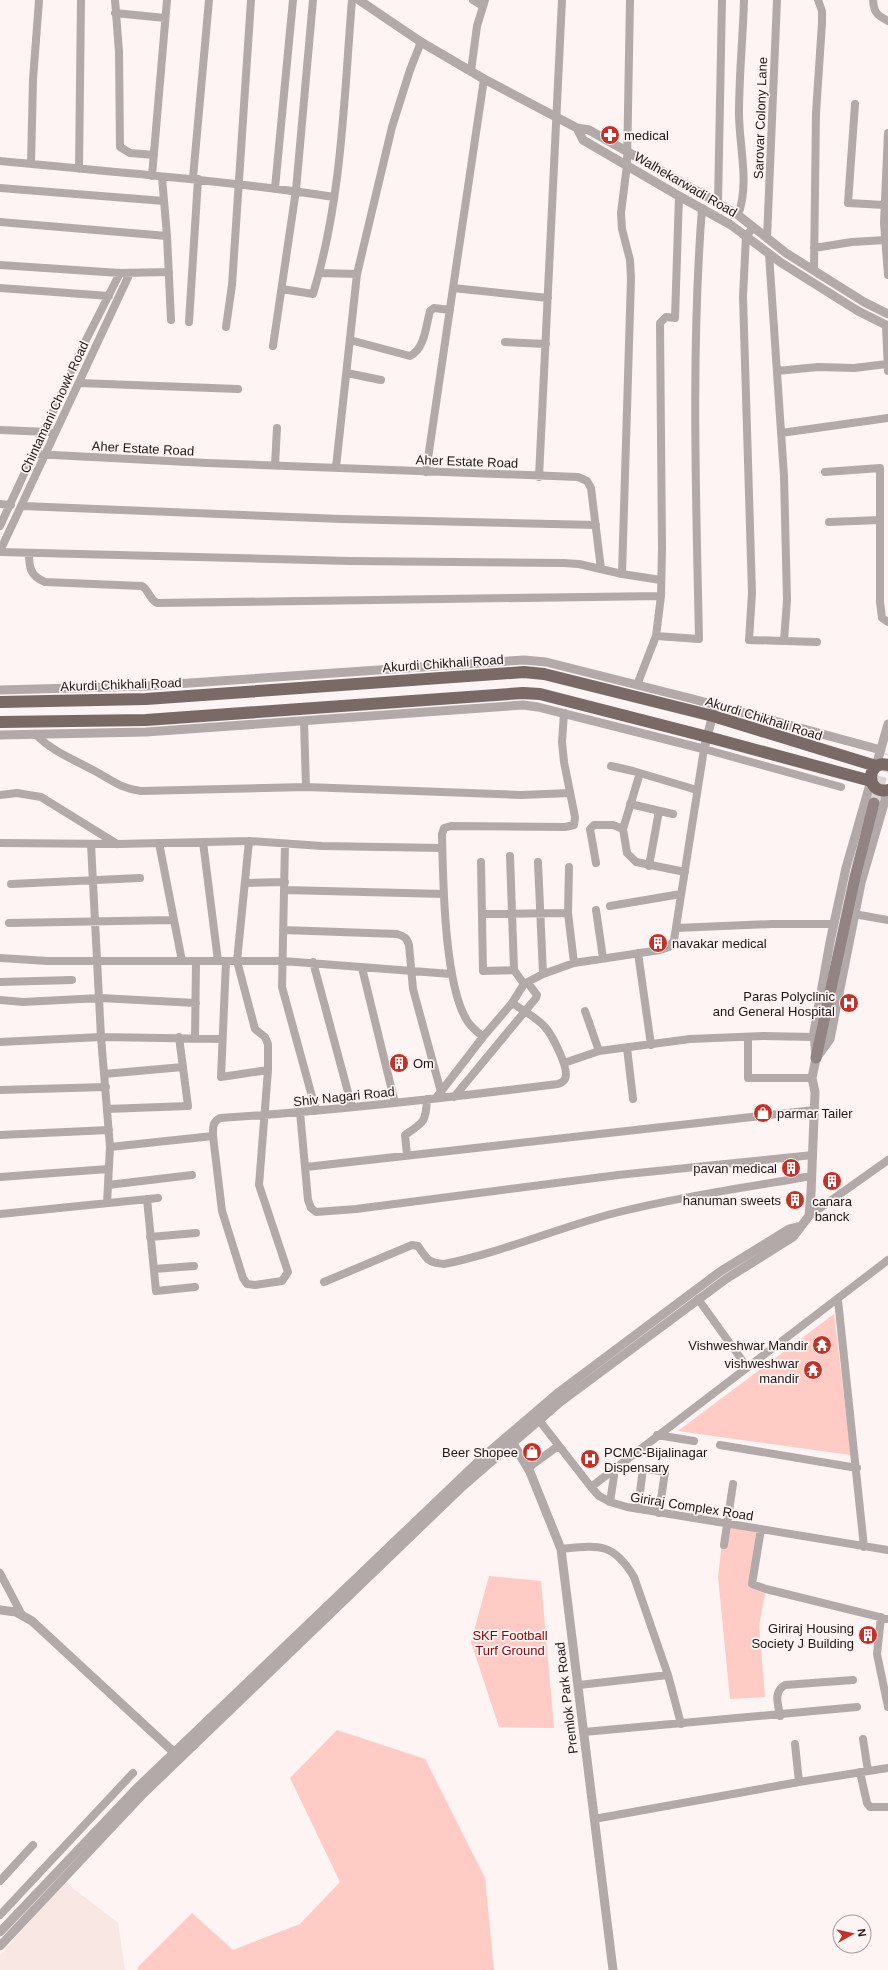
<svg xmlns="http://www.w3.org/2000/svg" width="888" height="1970" font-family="Helvetica,sans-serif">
<rect width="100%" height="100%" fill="#fdf4f3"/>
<path fill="#f9e7e4" d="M 65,1882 L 118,1923 L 125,1970 L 0,1970 L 0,1955 Z"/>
<path fill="#ffcbc4" d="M 834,1314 L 851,1455 L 678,1431 Z
M 724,1525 L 761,1529 L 752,1583 L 766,1589 L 759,1626 L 765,1697 L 730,1699 L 718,1577 Z
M 489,1576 L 541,1581 L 554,1728 L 499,1727 L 471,1642 Z
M 337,1730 L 425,1759 L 485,1878 L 494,1970 L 138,1970 L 138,1967 L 192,1913 L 233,1950 L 300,1924 L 340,1882 L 290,1778 Z"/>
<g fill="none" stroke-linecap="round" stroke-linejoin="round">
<path stroke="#dbd3d2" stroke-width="11" stroke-dasharray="11 5.5" stroke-linecap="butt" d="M 874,803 L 888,754"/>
<path stroke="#b2a9a8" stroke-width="8" d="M 115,0 L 119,52 L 120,147 L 130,153 L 154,155
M 473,0 L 483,6
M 873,0 C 874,13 877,15 888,21
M 115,13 L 165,18
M 471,71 L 477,26 L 485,0
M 484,79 L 453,288 L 548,298
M 855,104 L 848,203 L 884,205
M 888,133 L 884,223 L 888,275
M 0,161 C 112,172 223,180 334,197
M 31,164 L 33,80 L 39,0
M 79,169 L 81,0
M 152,176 L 167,0
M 162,177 L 167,236 L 171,320
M 193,178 L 209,0
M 0,188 L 164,201
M 275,188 L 293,0
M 718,203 L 722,0
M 738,215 C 750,183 739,147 739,113 C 739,75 743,37 744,0
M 0,222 L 167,236
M 753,228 L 746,236 L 743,297 L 752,593 L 749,640 L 784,641 L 787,600 L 784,476 L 769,254
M 767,238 L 777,0
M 814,248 L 852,242 L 885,240
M 0,265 L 120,273 L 169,272
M 814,270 L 816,113 L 822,23 L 822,11 L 818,0
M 319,273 L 357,274
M 0,288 L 109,296
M 282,289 L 313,294 C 342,200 344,97 352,0
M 189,322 L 198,179
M 886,326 L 888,371
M 226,327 L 232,285 L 251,0
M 350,340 L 410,356 C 425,349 426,325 430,311 L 434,308 L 450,310
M 505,342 L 546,344
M 273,346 L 296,190 L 313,0
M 777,371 L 818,367 L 854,368 L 887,364
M 347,373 L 381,380
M 79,383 L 238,389
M 0,430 L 49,432
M 781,433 L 888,418
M 34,454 L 207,463 L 578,477 L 587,481 L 591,488 L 601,569
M 275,465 L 277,428
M 336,467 L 357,274 L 392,127 L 410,70 L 421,42
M 426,472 L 453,288
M 825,472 L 880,468 L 880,602 L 882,618 L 888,622
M 539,477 L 562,0
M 0,504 L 11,505
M 23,506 L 341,519 L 596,525
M 829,522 L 880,520
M 0,526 L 86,340 L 120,273
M 0,551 L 130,273
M 0,552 L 350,561 L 563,563 L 579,564 L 622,574 L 661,580
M 29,553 C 29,567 30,576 45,582 L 142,586 C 149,590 149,599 157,603 L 661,596
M 622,574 L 631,278 L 630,260 L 622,229 L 621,213 L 627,165 L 630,0
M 656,636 L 699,639 C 696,495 691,351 702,208
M 784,641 L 817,642
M 637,685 L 656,636 L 661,596 L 662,548 L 660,323 L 666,317 L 675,318 L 679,196
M 304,721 L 306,787
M 35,734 C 53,752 71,758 93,770 C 110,779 121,789 141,791 L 306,787 L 521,795 L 570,793
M 611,766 L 633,771 L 697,790
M 0,795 L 17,793 L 41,797 L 117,844
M 630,804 L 673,814
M 623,829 L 640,773
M 249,841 L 237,961 L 255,1029 L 265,1037 L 268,1044 L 268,1070 L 259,1185 L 288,1272 L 282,1281 L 255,1285 L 247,1284 L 243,1278 L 222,1211 L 213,1136 C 213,1128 212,1122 220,1118 C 333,1111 446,1098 558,1084 C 561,1083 564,1081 565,1079 C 570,1069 552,1035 545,1027 C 536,1017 524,1011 512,1003
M 203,842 L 218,961
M 0,843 L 118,844 L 249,841 L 322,846 L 442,848
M 159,843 L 182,961
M 91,844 L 101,1037 L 110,1147 L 107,1203
M 285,844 L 282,987 L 316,1111
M 510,856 L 514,970 L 524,984
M 481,862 L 483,971 L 514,970
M 538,862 L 543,974
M 596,863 L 590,829 L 594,825 L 613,825 L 623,829 L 627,853 L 636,862 L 685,872
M 649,866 L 659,811
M 569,867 L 568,913 L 574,963
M 245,883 L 285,882
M 11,884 L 140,878
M 284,890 L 444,894
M 610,906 L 681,894
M 596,910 L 603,958
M 483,914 L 568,913
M 854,914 L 888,920
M 9,923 L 173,920
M 676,928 L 772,924 L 834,924
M 283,930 L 397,934 C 404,936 407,938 409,945 L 413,989 L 441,1092
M 638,953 L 651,1045
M 0,958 L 48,961 L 283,961 L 451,974
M 226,961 L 221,1077 L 268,1070
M 313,962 L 352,1107
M 362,968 L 395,1103
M 0,982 L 72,980
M 0,1000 L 23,1002 L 100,998 L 196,1003
M 585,1011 L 599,1051
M 483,1037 C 478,1032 472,1028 468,1022 C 444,987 443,878 442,834 L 444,828 L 451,826 L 565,827 L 574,825 L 575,817 L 564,762 L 562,742 L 564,713
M 748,1037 L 748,1078 L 812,1078
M 195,1038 L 196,962
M 0,1042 L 101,1037 L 222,1039
M 627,1048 L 633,1099
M 564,1063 L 599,1051 L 690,1039 L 763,1036 L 814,1037
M 104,1074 L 183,1067
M 0,1090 L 106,1087
M 454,1097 L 536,998 L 537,995 L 528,983
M 436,1098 L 483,1037 L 512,1003 L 524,984 L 543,974 L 574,963 L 660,950 L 669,947 L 674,940 L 704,749 L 841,787
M 107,1109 L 188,1106 L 179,1037
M 300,1112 L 308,1200 L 311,1208 L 316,1212 L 356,1209 L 618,1175 L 813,1155
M 0,1135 L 109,1130
M 110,1147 L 213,1136
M 407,1155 L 405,1135 C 424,1122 426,1122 427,1099
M 306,1167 L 814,1110
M 0,1177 L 108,1169
M 108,1185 L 192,1175
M 147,1199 L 156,1291 L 195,1287
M 0,1214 L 158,1198
M 809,1216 L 888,1160
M 150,1237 L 196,1233
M 154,1269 L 194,1266
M 324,1282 L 412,1245 L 418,1246 C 427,1259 428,1263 444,1264 C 503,1252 557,1228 615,1213 C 678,1197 748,1187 812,1176
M 698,1299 L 747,1367
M 838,1300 L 864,1547
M 535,1415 L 591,1487 L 599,1496 L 610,1502 L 627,1507 L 888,1550
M 657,1435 L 694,1441
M 720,1445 L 857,1468
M 528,1468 L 558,1446
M 591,1487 L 888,1260
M 610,1502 L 614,1476
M 638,1509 L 643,1468 L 665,1472 L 659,1513
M 761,1529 L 752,1584 L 766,1589 L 888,1619
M 724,1545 L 733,1484
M 561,1549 C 599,1545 613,1542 634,1577 L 668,1675 L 681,1724
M 0,1573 L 22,1615
M 881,1617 L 877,1654 L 888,1707
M 579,1685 L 668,1675
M 780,1716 C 778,1703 773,1692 785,1685 L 853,1680
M 584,1732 L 857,1707
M 863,1739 L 868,1771
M 795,1744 L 799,1782
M 860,1772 L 867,1803 L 870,1807 L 888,1807
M 594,1819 L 799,1782 L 888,1768
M 0,1881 L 33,1845
M 0,1915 L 133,1773"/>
<path stroke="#b2a9a8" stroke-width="9" d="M 359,0 L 421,42 L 484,79 L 577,128 L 589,130 L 718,203 L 738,215 L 786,253 L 864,302 L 888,314
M 577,128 L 583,140 L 679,196 L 731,225 L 780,262 L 858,311 L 888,326
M 0,690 L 146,686 L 524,660 L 546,662 L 693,699 L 881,750
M 0,735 L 146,732 L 523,705 L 538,707 L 704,749 L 714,710
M 876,766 L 888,724
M 817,1057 L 830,1039 L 861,883 L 888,790
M 511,1440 L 530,1472 L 561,1549 L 613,1970
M 0,1610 L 16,1612 L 32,1621 L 178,1756
M 0,1932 L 137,1788 L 483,1457 L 559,1392 L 686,1297 L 721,1271 L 789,1229 L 801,1226
M 0,1946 L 143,1794 L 463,1486 L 559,1403 L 726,1279 L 793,1237 L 809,1216 L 811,1193 L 815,1092 L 812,1078 L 816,1058 L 814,1032 L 830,942 L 846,868 L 871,781"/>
<path stroke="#918482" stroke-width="11" d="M 816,1058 L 855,877 L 874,803"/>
<path stroke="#796967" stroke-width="12" d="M 0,702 L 146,699 L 524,672 L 544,674 L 713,716 L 876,766
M 0,722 L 146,720 L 523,693 L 540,694 L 708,737 L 871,781
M 888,765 C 866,759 865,795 888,790"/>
</g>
<defs>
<g id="pharmacy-disc" transform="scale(1)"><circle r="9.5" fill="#c0322a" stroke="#fdf4f3"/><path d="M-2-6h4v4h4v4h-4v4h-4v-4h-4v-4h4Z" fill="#fff"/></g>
<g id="building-disc" transform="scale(1)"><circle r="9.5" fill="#c0322a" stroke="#fdf4f3"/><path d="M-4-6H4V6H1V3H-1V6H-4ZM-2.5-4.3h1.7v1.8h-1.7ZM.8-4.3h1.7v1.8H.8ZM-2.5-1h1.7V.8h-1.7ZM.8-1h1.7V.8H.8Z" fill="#fff"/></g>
<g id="hospital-disc" transform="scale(1)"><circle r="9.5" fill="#c0322a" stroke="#fdf4f3"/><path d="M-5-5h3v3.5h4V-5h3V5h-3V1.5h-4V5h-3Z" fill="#fff"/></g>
<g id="shop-disc" transform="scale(1)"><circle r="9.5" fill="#c0322a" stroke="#fdf4f3"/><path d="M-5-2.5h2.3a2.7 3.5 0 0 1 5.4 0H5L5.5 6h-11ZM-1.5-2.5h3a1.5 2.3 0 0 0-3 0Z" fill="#fff"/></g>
<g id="temple-disc" transform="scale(1)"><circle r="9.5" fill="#c0322a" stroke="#fdf4f3"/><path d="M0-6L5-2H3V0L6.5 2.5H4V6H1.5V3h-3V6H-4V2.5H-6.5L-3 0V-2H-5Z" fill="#fff"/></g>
</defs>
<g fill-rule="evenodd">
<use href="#pharmacy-disc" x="610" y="135"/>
<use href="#building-disc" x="658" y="943"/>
<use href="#hospital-disc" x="849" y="1003"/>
<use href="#building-disc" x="399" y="1063"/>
<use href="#shop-disc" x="763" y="1113"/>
<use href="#building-disc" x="791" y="1168"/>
<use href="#building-disc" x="832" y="1181"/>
<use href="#building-disc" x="795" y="1200"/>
<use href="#temple-disc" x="822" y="1345"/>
<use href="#temple-disc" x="813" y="1370"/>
<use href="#shop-disc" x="532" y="1452"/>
<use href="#hospital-disc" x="590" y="1459"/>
<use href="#building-disc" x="868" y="1635"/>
</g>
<g text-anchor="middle" stroke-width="3.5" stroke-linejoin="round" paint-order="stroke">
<g font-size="13" fill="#1d1615" stroke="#fdf4f3">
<text transform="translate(760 118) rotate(-88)" y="5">Sarovar Colony Lane</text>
<text transform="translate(686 184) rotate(30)" y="5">Walhekarwadi Road</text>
<text transform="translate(54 407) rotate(-65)" y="5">Chintamani Chowk Road</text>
<text transform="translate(143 448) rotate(3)" y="5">Aher Estate Road</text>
<text transform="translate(467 461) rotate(2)" y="5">Aher Estate Road</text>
<text transform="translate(443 663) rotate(-4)" y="5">Akurdi Chikhali Road</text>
<text transform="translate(121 684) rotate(-2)" y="5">Akurdi Chikhali Road</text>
<text transform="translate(764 718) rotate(17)" y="5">Akurdi Chikhali Road</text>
<text transform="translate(344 1096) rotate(-6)" y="5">Shiv Nagari Road</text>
<text transform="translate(692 1506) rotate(9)" y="5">Giriraj Complex Road</text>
<text transform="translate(566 1698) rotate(-97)" y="5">Premlok Park Road</text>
</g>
<g font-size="13" fill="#1d1615" stroke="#fdf4f3" text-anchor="end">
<text x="624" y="140" text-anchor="start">medical</text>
<text x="672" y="948" text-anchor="start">navakar medical</text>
<text x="835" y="1001">Paras Polyclinic<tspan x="835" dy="15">and General Hospital</tspan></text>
<text x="413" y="1068" text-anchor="start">Om</text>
<text x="777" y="1118" text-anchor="start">parmar Tailer</text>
<text x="777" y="1173">pavan medical</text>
<text x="781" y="1205">hanuman sweets</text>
<text x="832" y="1206" text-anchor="middle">canara<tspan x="832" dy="15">banck</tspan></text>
<text x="808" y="1350">Vishweshwar Mandir</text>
<text x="799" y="1368">vishweshwar<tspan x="799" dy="15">mandir</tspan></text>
<text x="518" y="1457">Beer Shopee</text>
<text x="604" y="1457" text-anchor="start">PCMC-Bijalinagar<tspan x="604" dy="15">Dispensary</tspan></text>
<text x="854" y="1633">Giriraj Housing<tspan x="854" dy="15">Society J Building</tspan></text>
</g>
<g font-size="13" fill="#870407" stroke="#fdf4f3">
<text x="510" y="1640">SKF Football<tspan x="510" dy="15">Turf Ground</tspan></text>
</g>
</g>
<g transform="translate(852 1934) rotate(82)"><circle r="19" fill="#fdf4f3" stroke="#a39b9a"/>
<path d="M0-3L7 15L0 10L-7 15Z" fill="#c0322a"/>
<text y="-6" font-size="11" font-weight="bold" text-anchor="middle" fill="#1d1615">N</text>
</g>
</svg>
